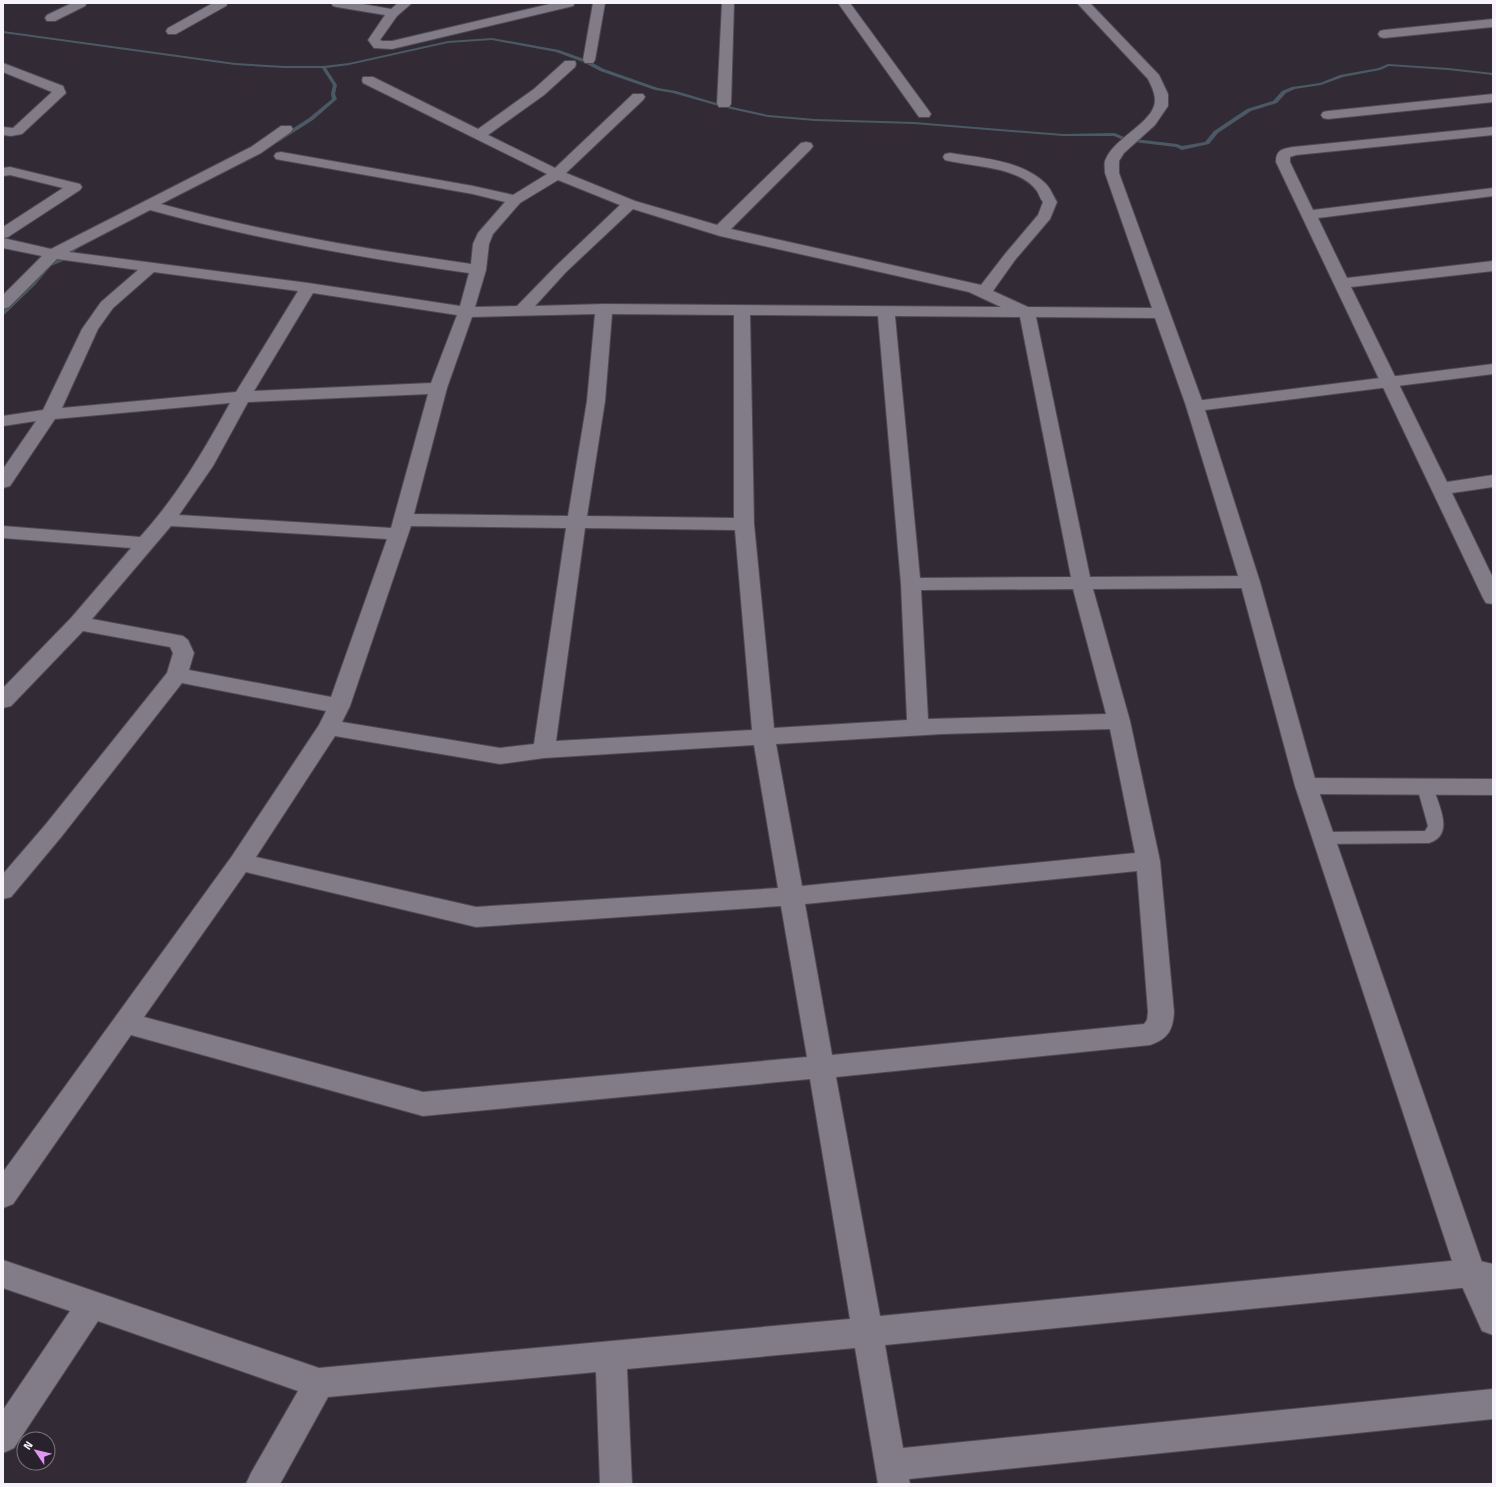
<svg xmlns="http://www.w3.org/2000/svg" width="1496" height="1487" font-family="'Titillium Web',sans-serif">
<rect width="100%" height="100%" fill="#322b36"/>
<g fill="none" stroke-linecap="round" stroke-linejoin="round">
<path fill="#4a5a64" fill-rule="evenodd" d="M 3,31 L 235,63 L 284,66 L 323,66 L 349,63 L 448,41 L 492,38 L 559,50 L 587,60 L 604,69 L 658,88 L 676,91 L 723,105 L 768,115 L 815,119 L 914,122 L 1063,134 L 1115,133 L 1126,138 L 1177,144 L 1182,146 L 1205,142 L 1214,131 L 1247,109 L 1273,101 L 1282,91 L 1292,87 L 1320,83 L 1340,75 L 1379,68 L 1388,64 L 1448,68 L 1493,73 L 1493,75 L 1448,70 L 1389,66 L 1380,70 L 1343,77 L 1321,85 L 1295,89 L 1286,93 L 1277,103 L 1251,111 L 1218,133 L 1209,144 L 1182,150 L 1176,147 L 1125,141 L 1114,136 L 1063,136 L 914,124 L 815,121 L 768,117 L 722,107 L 673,93 L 655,90 L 600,71 L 583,62 L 556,52 L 492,40 L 448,43 L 349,65 L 326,68 L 337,85 L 335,94 L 337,99 L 313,120 L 277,143 L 274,141 L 275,140 L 309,118 L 332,99 L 331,94 L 333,85 L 322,68 L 284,68 L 235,65 L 3,33 Z
M 79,242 L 84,243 L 63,261 L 51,266 L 35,285 L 5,314 L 3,315 L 3,310 L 31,283 L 47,264 L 59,259 Z"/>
<g stroke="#4e4a53" stroke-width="2">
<path id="service" d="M 1425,781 L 1431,783 L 1433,787 C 1439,806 1455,835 1429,843 L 1324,844 L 1318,842 L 1316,838 L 1318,834 L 1324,832 L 1425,831 L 1428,826 L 1417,787 L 1419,783 Z"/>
</g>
<g stroke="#4e4a53" stroke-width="2">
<path id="minor" d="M 72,3 L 87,3 L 85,6 L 55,21 L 47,21 L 45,18 L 47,15 Z
M 213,3 L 228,3 L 226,6 L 176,34 L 168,34 L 166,31 L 168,28 Z
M 331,3 L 357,3 L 391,9 L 398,3 L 412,3 L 397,16 L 380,40 L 382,41 L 392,41 L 554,3 L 575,3 L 573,6 L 392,49 L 374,48 L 368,40 L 385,15 L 337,7 L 333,6 Z
M 593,3 L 605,3 L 595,60 L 593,63 L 585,63 L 583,60 Z
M 722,3 L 734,3 L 731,104 L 729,107 L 719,107 L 717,104 Z
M 838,3 L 850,3 L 929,111 L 931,114 L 929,117 L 919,117 Z
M 1077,3 L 1090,3 L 1159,75 L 1168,94 L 1168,106 L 1155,125 L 1124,153 L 1119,161 L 1119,173 L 1204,406 L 1201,410 L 1195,411 L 1189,410 L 1186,406 L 1155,318 L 1036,317 L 1090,577 L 1250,576 L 1257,578 L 1260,582 L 1257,586 L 1250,588 L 1093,589 L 1130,721 L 1160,861 L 1174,1012 C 1173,1030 1168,1039 1150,1045 L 836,1077 L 880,1316 L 1471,1259 L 1493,1264 L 1493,1292 L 1471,1287 L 885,1345 L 903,1448 L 1493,1389 L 1493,1419 L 909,1479 L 910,1484 L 878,1484 L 855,1348 L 627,1369 L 632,1484 L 600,1484 L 596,1372 L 328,1397 L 280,1484 L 246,1484 L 251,1473 L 298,1391 L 98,1321 L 14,1448 L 3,1453 L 3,1410 L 70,1311 L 3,1288 L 3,1260 L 319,1368 L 850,1319 L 810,1079 L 423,1116 L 131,1035 L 13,1204 L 3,1208 L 3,1172 L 232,856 L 319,725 L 326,711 L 182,683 L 62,836 L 11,897 L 3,899 L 3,874 L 46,824 L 167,673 L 173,653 L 170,647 L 83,631 L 11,706 L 3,708 L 3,688 L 71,618 L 131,548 L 3,538 L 3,526 L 140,537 C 178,495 203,452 230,403 L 55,419 L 10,486 L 3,488 L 3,469 L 36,421 L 3,426 L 3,416 L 43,410 L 82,329 L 101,302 L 138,270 L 57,259 L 9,307 L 3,309 L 3,295 L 42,256 L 3,248 L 3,227 L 63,188 L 10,175 L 3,176 L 3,168 L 10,167 L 80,184 L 82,187 L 80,190 L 8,237 L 3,238 L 51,249 L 251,147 L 281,126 L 291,126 L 293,129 L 291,132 L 261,153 L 161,204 C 263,232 367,249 471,264 L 473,244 L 478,233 L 505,202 L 473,194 L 281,160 L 276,159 L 274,156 L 276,153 L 281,152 L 473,186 L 513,195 L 547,174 L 363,83 L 362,80 L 363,77 L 373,77 L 478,129 L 534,89 L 565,61 L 575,61 L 576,64 L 575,67 L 544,95 L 488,135 L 555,168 L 633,94 L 643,94 L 645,97 L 643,100 L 566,173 L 635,201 L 717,225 L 801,143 L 806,142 L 811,143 L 813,146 L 811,149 L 731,229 L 981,285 L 1005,254 L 1038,215 L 1043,202 C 1040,199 1039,194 1037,191 C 1019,166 972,167 945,160 L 943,157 L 945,154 L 950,153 C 981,158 1022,160 1046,184 C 1051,189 1053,196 1057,202 L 1050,219 L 1015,260 L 993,291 L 1028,307 L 1152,308 L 1105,173 C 1105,169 1104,164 1105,161 C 1112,140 1148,125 1154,106 C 1157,97 1152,87 1148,79 ZM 558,180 L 620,205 L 556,266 L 517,306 L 475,307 L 486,270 L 489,244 L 493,234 L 520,203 ZM 633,209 L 720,236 L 969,292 L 1001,307 L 604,304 L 535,306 L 566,272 ZM 150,210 C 255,239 362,258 469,273 L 460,306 L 308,283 L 69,252 ZM 154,272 L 298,291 L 236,392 L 62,408 L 98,329 L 113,308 ZM 313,293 L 457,315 L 431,383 L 254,391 ZM 595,314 L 587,401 L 568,516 L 414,514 L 447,388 L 472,317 ZM 612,314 L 734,315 L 734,518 L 587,516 L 605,401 ZM 750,315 L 878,316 L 901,584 L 907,720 L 774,728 L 754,524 ZM 895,316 L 1020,317 L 1071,577 L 920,578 ZM 428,394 L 391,528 L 179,515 L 213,466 L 248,402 ZM 171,526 L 387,539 L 331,697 L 189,670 L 194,653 L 188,640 L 183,636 L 92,619 ZM 411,526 L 566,528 L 534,744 L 500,748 L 342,722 L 350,706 ZM 585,528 L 735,530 L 752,730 L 556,741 ZM 1073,589 L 1106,714 L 928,719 L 921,590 ZM 1110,729 L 1135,853 L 802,886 L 776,744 L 942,734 ZM 335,736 L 500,764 L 544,758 L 754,745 L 778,888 L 476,907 L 256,857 ZM 1137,871 L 1148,1012 L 1147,1020 L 1144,1024 L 832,1055 L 805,904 ZM 246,872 L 476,927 L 781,906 L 807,1057 L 423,1092 L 144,1017 Z
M 1493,19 L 1493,27 L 1384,38 L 1380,37 L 1378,34 L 1380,31 L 1384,30 Z
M 3,63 L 63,86 L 66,93 L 22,134 L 11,136 L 3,135 L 3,127 L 13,128 L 52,92 L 3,72 Z
M 1493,94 L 1493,102 L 1328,119 L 1323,118 L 1321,115 L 1323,112 L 1328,111 Z
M 1493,127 L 1493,135 L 1296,155 L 1290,157 L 1290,162 L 1313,210 L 1493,188 L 1493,196 L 1318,218 L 1347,278 L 1493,261 L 1493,271 L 1351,287 L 1447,482 L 1493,475 L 1493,487 L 1452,493 L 1493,578 L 1493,604 L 1486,603 L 1483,598 L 1276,162 C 1276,150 1282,149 1293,147 Z
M 1306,778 L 1493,779 L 1493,795 L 1306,794 L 1298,792 L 1295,786 L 1298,780 Z"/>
</g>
<g stroke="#4e4a53" stroke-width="2">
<path id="secondary" d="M 1493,364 L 1493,374 L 1205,410 L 1260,582 L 1317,786 L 1485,1271 L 1493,1288 L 1493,1335 L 1482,1331 L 1456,1273 L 1295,786 L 1240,582 L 1186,406 L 1189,402 L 1195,401 Z"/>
</g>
<use href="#service" fill="#827b88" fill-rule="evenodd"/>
<use href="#minor" fill="#827b88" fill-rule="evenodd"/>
<use href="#secondary" fill="#827b88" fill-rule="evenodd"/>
</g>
<rect width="1496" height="1487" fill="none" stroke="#f7f3fa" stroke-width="8"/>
<g transform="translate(36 1451) rotate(305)"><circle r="19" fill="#28222c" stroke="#7b767e"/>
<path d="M0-3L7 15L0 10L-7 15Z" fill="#de98f2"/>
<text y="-6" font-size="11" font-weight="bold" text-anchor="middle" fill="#f7f3fa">N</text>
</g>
</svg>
